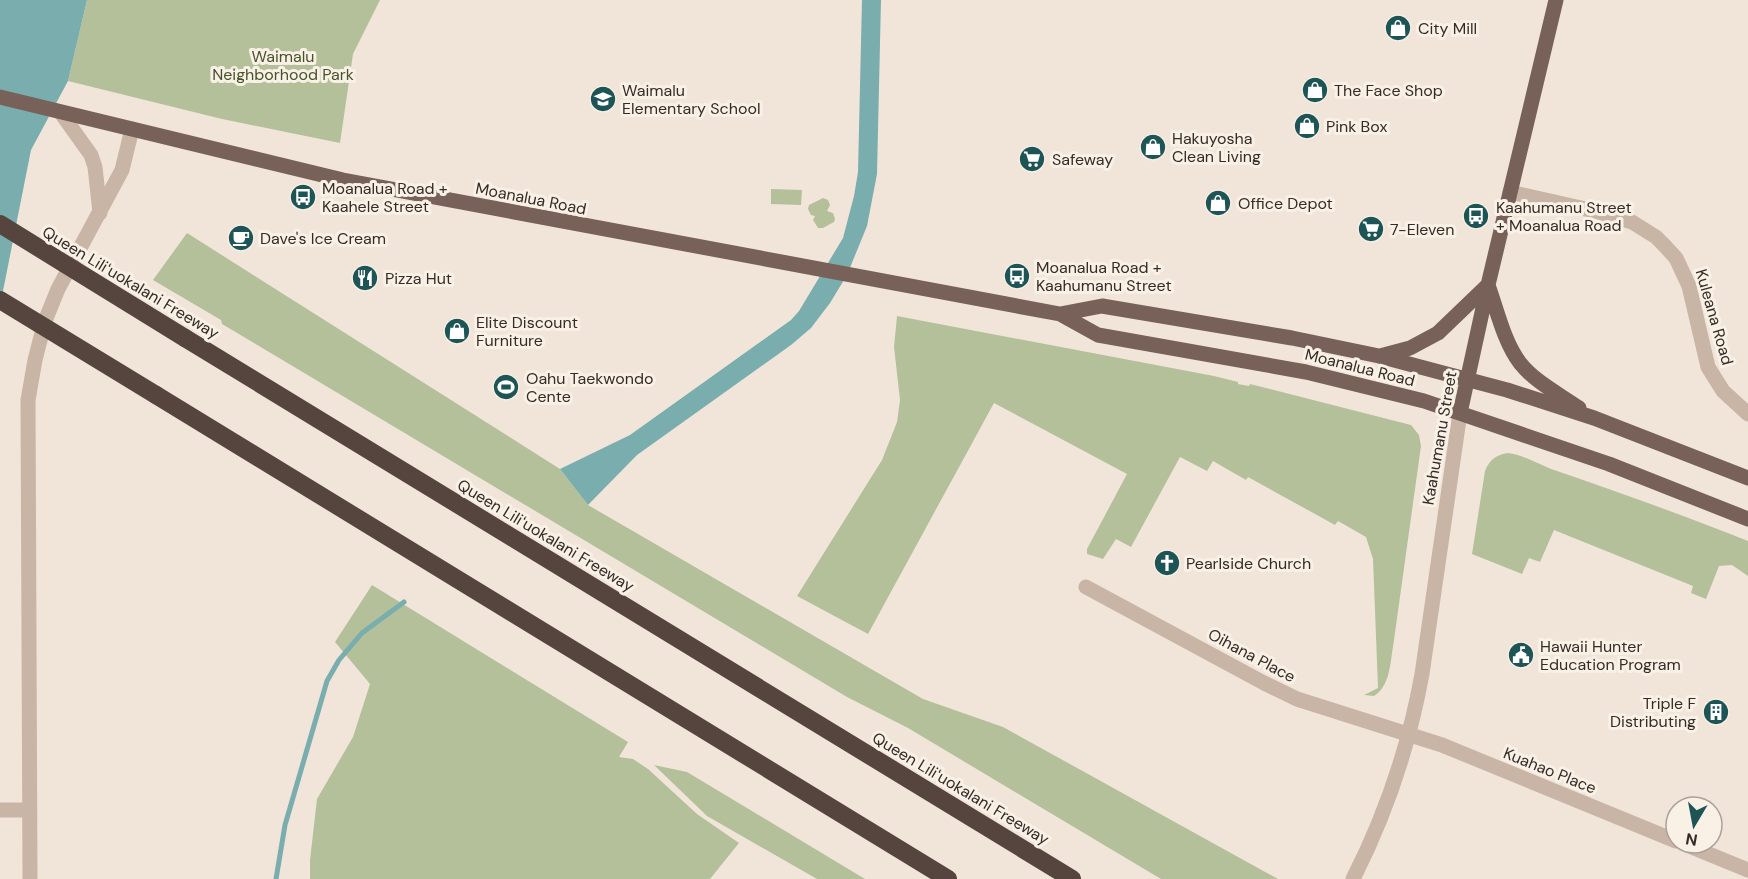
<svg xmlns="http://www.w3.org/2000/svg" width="1748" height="879" font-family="'DM Sans',sans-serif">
<rect width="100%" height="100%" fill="#f1e5da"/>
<path fill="#b4c09a" d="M 87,0 L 380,0 L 353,54 L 340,143 L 222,119 L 68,81 Z
M 771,189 L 802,190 L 801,205 L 771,204 Z
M 823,198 L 828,200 L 830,205 L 827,211 L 833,213 L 835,219 L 834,222 L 823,228 L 818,228 L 813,220 L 815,216 L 811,215 L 808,209 L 809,205 Z
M 187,233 L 560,469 L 588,505 L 923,699 L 1003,727 L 1278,879 L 1161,879 L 908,728 L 847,697 L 222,324 L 221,320 L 153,280 Z
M 897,316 L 1214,376 L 1238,382 L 1238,384 L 1249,386 L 1250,384 L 1411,425 L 1419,435 L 1421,446 L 1393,647 C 1390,664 1390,686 1374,696 L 1364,695 L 1378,688 L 1373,559 L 1366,537 L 1338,521 L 1335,525 L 1248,477 L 1246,480 L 1213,461 L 1207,471 L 1180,457 L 1131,547 L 1116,539 L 1103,559 L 1087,554 L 1087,549 L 1127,474 L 994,403 L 868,634 L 797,596 L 882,460 L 897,422 L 900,400 L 894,347 Z
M 1508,453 C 1525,455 1543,467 1560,472 C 1623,494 1686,516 1748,541 L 1748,576 L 1732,565 L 1719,566 L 1706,599 L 1691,593 L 1693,586 L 1554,530 L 1540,562 L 1529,558 L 1522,574 L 1472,554 L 1485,471 C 1490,459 1496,455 1508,453 Z
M 372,585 L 628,742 L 619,757 L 633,759 L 648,769 L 697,814 L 739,843 L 710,879 L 310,879 L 310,860 L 317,799 L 353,737 L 370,684 L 335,642 Z
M 654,765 L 687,772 L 865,879 L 817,879 L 707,816 Z"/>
<path fill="#79adae" d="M 0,0 L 87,0 L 68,81 L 31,150 L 0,306 Z
M 862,0 L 881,0 L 877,174 L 867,226 L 847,275 L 830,303 L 811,328 L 791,345 L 637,455 L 588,505 L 560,469 L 630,435 L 791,320 L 799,311 L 843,238 L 854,196 L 858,172 Z"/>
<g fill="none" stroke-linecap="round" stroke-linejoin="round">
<path stroke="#79adae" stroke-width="5" d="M 276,879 L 285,825 L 327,681 L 339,660 L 362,633 L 404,602"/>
<path stroke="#c9b5a6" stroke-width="15" d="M 61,113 L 91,155 L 95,167 L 100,213
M 1510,192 L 1599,212 L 1632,222 L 1656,237 L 1664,245 L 1676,258 L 1689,286 L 1708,367 L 1723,391 L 1748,414
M 1086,587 L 1264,683 L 1297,699 L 1442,745 L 1676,841
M 0,810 L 30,810
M 1682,843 L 1748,870
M 30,879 L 28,400 L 35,360 L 45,321 L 58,289 L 122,170 L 132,129
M 1353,879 C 1386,814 1409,746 1422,674 L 1460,413"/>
<path stroke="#776158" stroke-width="15" d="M 0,97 L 343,180 L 1060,314 L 1098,335 L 1306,372 L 1424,401 L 1609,464 L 1748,519
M 1488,285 C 1497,310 1504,342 1520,363 C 1535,382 1559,394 1579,408
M 1060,314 L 1102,306 L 1292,338 L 1379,356 L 1507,390 L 1594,418 L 1748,478
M 1380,356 L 1410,348 L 1438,333 L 1488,285
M 1460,413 L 1488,285 L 1556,0"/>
<path stroke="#56453e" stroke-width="18" d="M 185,338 L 1072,879
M 156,395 L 948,879"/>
<path stroke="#56453e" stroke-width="18" d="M 0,224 L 185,338
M 0,300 L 156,395"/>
</g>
<defs>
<g id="shop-disc" transform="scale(1.35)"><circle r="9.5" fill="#1d5456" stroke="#f9f0e6"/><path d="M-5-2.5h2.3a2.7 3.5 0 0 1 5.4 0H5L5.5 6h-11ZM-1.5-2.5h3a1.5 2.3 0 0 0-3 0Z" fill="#fff"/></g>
<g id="school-disc" transform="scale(1.35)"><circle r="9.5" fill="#1d5456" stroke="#f9f0e6"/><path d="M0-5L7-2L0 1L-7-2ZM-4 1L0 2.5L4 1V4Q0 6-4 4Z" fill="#fff"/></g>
<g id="supermarket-disc" transform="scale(1.35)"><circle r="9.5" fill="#1d5456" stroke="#f9f0e6"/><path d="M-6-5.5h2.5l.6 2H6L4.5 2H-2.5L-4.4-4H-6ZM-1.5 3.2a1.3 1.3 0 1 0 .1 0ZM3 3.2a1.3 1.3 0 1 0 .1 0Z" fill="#fff"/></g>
<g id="bus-disc" transform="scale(1.35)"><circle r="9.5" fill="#1d5456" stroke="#f9f0e6"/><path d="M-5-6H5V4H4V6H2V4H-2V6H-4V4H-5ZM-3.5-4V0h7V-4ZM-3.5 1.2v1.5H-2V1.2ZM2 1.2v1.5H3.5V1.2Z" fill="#fff"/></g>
<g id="cafe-disc" transform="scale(1.35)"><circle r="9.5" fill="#1d5456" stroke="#f9f0e6"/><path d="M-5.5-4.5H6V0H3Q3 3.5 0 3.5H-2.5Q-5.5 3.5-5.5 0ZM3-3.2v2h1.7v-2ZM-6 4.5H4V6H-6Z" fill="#fff"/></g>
<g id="restaurant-disc" transform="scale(1.35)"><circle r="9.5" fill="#1d5456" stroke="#f9f0e6"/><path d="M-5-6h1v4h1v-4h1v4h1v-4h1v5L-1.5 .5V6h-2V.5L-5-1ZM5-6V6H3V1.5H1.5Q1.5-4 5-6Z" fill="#fff"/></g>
<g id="stadium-disc" transform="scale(1.35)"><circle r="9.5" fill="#1d5456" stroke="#f9f0e6"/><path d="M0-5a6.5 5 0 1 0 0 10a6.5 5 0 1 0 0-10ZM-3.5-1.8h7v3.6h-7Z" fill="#fff"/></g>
<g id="church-disc" transform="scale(1.35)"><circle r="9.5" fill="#1d5456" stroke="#f9f0e6"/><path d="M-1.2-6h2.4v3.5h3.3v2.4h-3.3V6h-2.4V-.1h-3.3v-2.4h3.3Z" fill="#fff"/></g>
<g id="civic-disc" transform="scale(1.35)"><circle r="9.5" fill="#1d5456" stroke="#f9f0e6"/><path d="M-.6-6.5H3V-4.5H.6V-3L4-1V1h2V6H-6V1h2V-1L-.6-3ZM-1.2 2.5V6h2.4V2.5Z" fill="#fff"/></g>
<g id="building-disc" transform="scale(1.35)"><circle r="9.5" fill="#1d5456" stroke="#f9f0e6"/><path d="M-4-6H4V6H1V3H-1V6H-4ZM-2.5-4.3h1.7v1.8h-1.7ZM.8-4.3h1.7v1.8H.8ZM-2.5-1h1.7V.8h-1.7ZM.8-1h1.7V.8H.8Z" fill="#fff"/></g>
</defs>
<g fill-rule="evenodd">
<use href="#shop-disc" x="1398" y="28"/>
<use href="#shop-disc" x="1315" y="90"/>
<use href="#school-disc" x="603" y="99"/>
<use href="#shop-disc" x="1307" y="126"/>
<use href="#shop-disc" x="1153" y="147"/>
<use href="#supermarket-disc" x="1032" y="159"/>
<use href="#bus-disc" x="303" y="197"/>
<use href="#shop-disc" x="1218" y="203"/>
<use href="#bus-disc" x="1476" y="216"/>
<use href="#supermarket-disc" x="1371" y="229"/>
<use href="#cafe-disc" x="241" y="238"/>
<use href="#bus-disc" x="1017" y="276"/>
<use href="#restaurant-disc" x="365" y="278"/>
<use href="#shop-disc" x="457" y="331"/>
<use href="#stadium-disc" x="506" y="387"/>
<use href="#church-disc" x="1167" y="563"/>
<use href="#civic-disc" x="1521" y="655"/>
<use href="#building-disc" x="1716" y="712"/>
</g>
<g text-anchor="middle" stroke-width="6" stroke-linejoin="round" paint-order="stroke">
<g font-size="16" fill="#352b27" stroke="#f9f0e6" text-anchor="start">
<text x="1418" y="34">City Mill</text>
<text x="622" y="96">Waimalu<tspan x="622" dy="18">Elementary School</tspan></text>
<text x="1334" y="96">The Face Shop</text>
<text x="1326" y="132">Pink Box</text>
<text x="1172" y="144">Hakuyosha<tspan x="1172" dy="18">Clean Living</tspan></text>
<text x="1052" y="165">Safeway</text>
<text x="322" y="194">Moanalua Road +<tspan x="322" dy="18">Kaahele Street</tspan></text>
<text x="1238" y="209">Office Depot</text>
<text x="1496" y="213">Kaahumanu Street<tspan x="1496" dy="18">+ Moanalua Road</tspan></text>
<text x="1390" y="235">7-Eleven</text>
<text x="260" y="244">Dave's Ice Cream</text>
<text x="1036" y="273">Moanalua Road +<tspan x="1036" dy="18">Kaahumanu Street</tspan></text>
<text x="385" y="284">Pizza Hut</text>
<text x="476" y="328">Elite Discount<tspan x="476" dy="18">Furniture</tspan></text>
<text x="526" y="384">Oahu Taekwondo<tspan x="526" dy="18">Cente</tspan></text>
<text x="1186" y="569">Pearlside Church</text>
<text x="1540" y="652">Hawaii Hunter<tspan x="1540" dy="18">Education Program</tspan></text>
<text x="1696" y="709" text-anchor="end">Triple F<tspan x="1696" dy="18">Distributing</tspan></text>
</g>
<g font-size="16" fill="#45532b" stroke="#f9f0e6">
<text x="283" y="62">Waimalu<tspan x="283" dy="18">Neighborhood Park</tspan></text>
</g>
<g font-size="16" fill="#352b27" stroke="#f9f0e6">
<text transform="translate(531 198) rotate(11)" y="6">Moanalua Road</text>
<text transform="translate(131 282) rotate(31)" y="6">Queen Liliʻuokalani Freeway</text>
<text transform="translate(1715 317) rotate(74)" y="6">Kuleana Road</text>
<text transform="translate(1360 367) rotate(14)" y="6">Moanalua Road</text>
<text transform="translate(1439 438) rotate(-80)" y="6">Kaahumanu Street</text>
<text transform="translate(546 535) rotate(31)" y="6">Queen Liliʻuokalani Freeway</text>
<text transform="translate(1252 655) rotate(28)" y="6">Oihana Place</text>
<text transform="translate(1550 770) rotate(22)" y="6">Kuahao Place</text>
<text transform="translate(961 788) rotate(31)" y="6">Queen Liliʻuokalani Freeway</text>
</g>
</g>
<g transform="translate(1694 825) rotate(190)"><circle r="28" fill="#f9f0e6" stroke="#aba19a" stroke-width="1.5"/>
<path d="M0-4.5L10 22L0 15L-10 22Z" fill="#1d5456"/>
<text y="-9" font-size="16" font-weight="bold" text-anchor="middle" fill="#352b27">N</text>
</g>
</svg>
